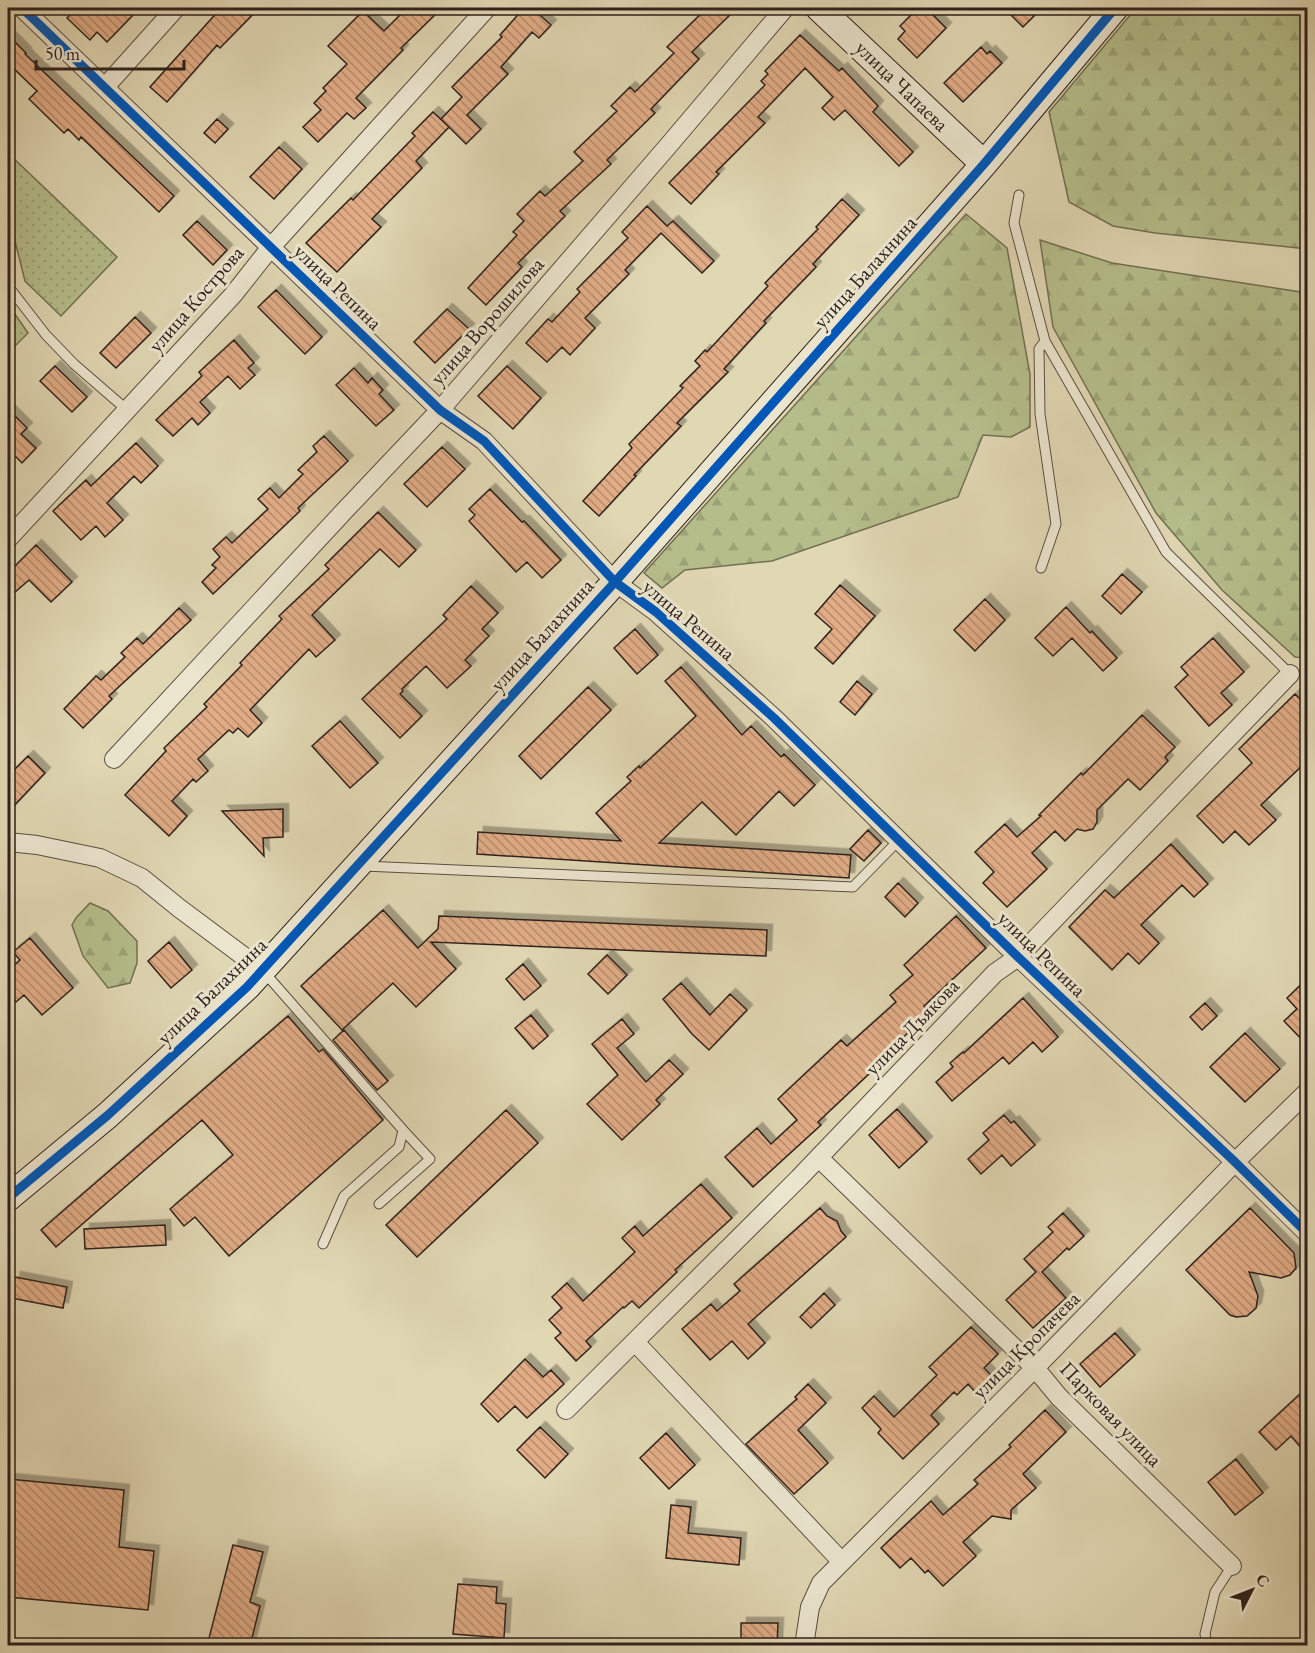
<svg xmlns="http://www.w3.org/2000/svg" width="1315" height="1653" font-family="'EB Garamond',serif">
<defs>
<pattern id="grass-dots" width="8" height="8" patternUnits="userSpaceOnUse" patternTransform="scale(1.5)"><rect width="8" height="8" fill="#b5be8b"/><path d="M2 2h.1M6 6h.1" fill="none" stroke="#9ca377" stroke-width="1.8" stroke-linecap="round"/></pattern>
<pattern id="forest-firs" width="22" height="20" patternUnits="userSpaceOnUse" patternTransform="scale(1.5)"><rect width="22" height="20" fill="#b5be8b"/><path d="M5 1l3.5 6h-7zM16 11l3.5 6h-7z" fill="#9ca377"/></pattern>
<pattern id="building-back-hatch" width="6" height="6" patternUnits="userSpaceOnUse" patternTransform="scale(1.5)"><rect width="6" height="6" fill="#e1ac86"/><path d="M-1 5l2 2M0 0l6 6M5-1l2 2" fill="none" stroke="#b78c6d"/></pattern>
<filter id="shadow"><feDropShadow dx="5.5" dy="-5.5" stdDeviation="0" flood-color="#0004"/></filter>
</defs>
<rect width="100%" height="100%" fill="#e0d7b3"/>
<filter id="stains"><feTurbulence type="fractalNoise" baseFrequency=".00333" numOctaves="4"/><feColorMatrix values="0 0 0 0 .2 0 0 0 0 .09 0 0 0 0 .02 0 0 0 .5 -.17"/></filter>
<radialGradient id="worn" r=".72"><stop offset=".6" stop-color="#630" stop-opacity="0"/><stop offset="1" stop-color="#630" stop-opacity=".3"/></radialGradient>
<path fill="url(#grass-dots)" stroke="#727054" stroke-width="1.5" d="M 8,153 L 117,257 L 61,316 L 25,281 L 8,213 Z
M 8,304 L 28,333 L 8,353 Z"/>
<path fill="url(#forest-firs)" stroke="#727054" stroke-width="1.5" d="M 1136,8 L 1307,8 L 1307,249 L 1155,233 L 1113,226 L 1069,202 L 1049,112 Z
M 966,214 L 1007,248 L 1030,374 L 1030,427 L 1011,437 L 983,435 L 958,497 L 772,561 L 685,570 L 662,588 L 644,573 Z
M 1040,240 L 1112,263 L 1307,293 L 1307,658 L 1295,657 L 1222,590 L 1156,513 L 1053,327 Z
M 90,903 L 108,911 L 137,941 L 137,963 L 130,983 L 108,988 L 83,956 L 72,925 L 76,918 Z"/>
<path fill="url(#building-back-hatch)" stroke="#2e211c" stroke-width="1.5" filter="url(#shadow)" d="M 76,8 L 123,8 L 132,16 L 107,42 L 97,32 L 90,40 L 67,18 Z
M 221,8 L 259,8 L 220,48 L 217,45 L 167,102 L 150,87 Z
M 407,8 L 442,8 L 401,48 L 403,50 L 356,98 L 366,108 L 354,119 L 347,113 L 318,142 L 303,127 L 321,110 L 314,103 L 326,91 L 323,88 L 347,64 L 328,46 L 363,11 L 384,31 Z
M 524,8 L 532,8 L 551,25 L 539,38 L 532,32 L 501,67 L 508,74 L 467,115 L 481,129 L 466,144 L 441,119 L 462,97 L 452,87 L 502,37 L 500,35 Z
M 707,8 L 737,8 L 692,52 L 699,59 L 651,109 L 655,113 L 607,160 L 611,164 L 560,211 L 565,216 L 518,263 L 522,267 L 486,305 L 468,288 L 517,235 L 513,232 L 524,221 L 517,214 L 540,191 L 545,196 L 583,161 L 574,152 L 617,111 L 611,106 L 630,87 L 635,92 L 674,53 L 667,47 Z
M 918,8 L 926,8 L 946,28 L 917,58 L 898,39 L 905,31 L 900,26 Z
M 1004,8 L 1042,8 L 1023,27 Z
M 8,35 L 26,53 L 25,54 L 174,196 L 159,212 L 81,137 L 79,140 L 68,129 L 64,133 L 29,99 L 37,91 L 12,67 L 8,72 Z
M 800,35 L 839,71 L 842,68 L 878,106 L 873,112 L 913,152 L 899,166 L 845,110 L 834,120 L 822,108 L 833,97 L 805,68 L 758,117 L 765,123 L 716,172 L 719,174 L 691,204 L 669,183 L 765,85 L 761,81 L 768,74 L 765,71 Z
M 981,47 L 987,54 L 990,51 L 1002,63 L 963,102 L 944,83 Z
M 433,112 L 449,127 L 416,161 L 422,168 L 372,219 L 381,227 L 337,272 L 306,243 L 351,198 L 353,200 L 415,136 L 412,133 Z
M 217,119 L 228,129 L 215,143 L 204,133 Z
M 279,147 L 302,169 L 274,199 L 250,177 Z
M 842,199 L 859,215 L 813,264 L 816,267 L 764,321 L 766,323 L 724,369 L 728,372 L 677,423 L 681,426 L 634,475 L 636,476 L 599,516 L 583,501 L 632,448 L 629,444 L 683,388 L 680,386 L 700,366 L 695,361 L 705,350 L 707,352 L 768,286 L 765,283 L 818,229 L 816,227 Z
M 647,206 L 667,226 L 673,221 L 714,261 L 702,273 L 661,233 L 625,270 L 629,274 L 585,318 L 595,328 L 570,355 L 562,347 L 547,362 L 526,343 L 548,319 L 552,322 L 580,292 L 577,289 L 628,238 L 622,232 Z
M 197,221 L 227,250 L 213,265 L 183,235 Z
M 276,290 L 322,337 L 305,354 L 258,307 Z
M 447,309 L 469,329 L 435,363 L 414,342 Z
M 135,317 L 151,333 L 116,368 L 100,353 Z
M 234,340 L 254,363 L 248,368 L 255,375 L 240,389 L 228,376 L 200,402 L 210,413 L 198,425 L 192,418 L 173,436 L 156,420 L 202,376 L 199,372 Z
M 55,366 L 87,397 L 72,412 L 40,381 Z
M 507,366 L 541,398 L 513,429 L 478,396 Z
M 354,368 L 368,383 L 372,378 L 383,390 L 379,394 L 394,410 L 376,426 L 336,385 Z
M 8,409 L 27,428 L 21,434 L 36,448 L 22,463 L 8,449 Z
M 324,436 L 348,461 L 298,508 L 300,511 L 213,594 L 202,582 L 216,568 L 212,565 L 220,557 L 213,549 L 226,537 L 232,543 L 268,509 L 258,499 L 270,488 L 279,498 L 303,474 L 298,470 L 317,452 L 313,446 Z
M 136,443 L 158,466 L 141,483 L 134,476 L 107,503 L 123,520 L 105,537 L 96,526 L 81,540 L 53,511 L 86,480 L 91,486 Z
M 442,447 L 465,469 L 427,507 L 404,484 Z
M 490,489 L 522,522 L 524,521 L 561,560 L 542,578 L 527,562 L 516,572 L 469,521 L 475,515 L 469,509 Z
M 378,512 L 416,550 L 399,567 L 380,549 L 312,615 L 335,640 L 316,657 L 309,649 L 250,710 L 262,723 L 248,737 L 238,728 L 233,733 L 229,730 L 198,759 L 208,771 L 196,782 L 193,779 L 172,801 L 187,816 L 169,836 L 125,795 L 166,751 L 164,748 L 207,707 L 204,704 L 242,665 L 240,663 L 282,619 L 279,616 L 329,569 L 325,565 Z
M 36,545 L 72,582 L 51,602 L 29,580 L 8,598 L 8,573 Z
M 1122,574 L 1142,592 L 1121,614 L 1102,596 Z
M 840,585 L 875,616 L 833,664 L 815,648 L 832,629 L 815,614 Z
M 471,586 L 498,613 L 482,629 L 489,636 L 465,660 L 471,666 L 447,688 L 426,666 L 402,689 L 403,691 L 400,694 L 422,716 L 400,738 L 362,699 L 447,619 L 443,615 Z
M 985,599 L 1005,620 L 975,651 L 954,630 Z
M 1066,607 L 1090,633 L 1092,631 L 1117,658 L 1103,671 L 1072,638 L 1053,656 L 1035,638 Z
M 179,608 L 191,620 L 109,696 L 112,699 L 83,728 L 64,709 L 96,676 L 101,680 L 125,657 L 121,653 L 137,638 L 143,644 Z
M 635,629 L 658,655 L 637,674 L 614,648 Z
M 1213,638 L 1244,672 L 1221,693 L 1232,705 L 1209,726 L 1175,687 L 1188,675 L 1181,667 Z
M 681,667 L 742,735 L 751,726 L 781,757 L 784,754 L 815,785 L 794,806 L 779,791 L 736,835 L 702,802 L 659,843 L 851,855 L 849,878 L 477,854 L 478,832 L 621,841 L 596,813 L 631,781 L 627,777 L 639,766 L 640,768 L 696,716 L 665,681 Z
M 857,681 L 872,694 L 855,715 L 840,702 Z
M 588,687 L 611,710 L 541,779 L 519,756 Z
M 1295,694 L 1308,707 L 1308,760 L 1261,805 L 1276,820 L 1249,845 L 1235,831 L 1223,843 L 1197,816 L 1252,763 L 1239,749 Z
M 1142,715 L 1175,747 L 1165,757 L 1168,761 L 1140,790 L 1128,779 L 1097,810 L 1097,822 L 1093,829 L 1085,831 L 1077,829 L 1065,841 L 1055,831 L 1032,853 L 1047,869 L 1007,907 L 983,883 L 994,872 L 975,852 L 1005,824 L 1017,837 L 1041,816 L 1039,815 L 1081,773 L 1083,775 Z
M 340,721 L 378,763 L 350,788 L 312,746 Z
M 28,756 L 45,773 L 8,812 L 8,776 Z
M 283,809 L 283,837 L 263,838 L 264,856 L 222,811 Z
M 868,830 L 881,843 L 864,861 L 850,849 Z
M 1171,844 L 1208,884 L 1194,897 L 1182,885 L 1141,925 L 1159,943 L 1139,964 L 1128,953 L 1112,970 L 1069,927 L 1105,890 L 1114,898 Z
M 898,883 L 918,903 L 905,917 L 885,897 Z
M 383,910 L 418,948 L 438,929 L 439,916 L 767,930 L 766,956 L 431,942 L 456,969 L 416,1007 L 393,983 L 342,1030 L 301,986 Z
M 956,916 L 986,948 L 924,1006 L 930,1013 L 868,1069 L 871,1072 L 818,1122 L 821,1125 L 753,1187 L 725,1157 L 757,1128 L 771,1144 L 797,1120 L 778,1099 L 841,1040 L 847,1046 L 896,1002 L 890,995 L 913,975 L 904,965 Z
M 30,938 L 73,988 L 42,1015 L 24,995 L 16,1002 L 8,993 L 8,971 L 20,960 L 13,952 Z
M 169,942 L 192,970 L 171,988 L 148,961 Z
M 607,955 L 627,975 L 608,994 L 588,974 Z
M 523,964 L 541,986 L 524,1000 L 506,979 Z
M 1308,978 L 1308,1046 L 1284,1021 L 1297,1009 L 1287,998 Z
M 681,983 L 710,1015 L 730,994 L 747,1010 L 709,1050 L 692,1034 L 663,999 Z
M 1023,998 L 1058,1037 L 1042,1052 L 1033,1042 L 1009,1064 L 1003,1057 L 952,1101 L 936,1082 L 953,1067 L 950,1063 L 963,1052 L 964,1053 Z
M 1205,1003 L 1217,1016 L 1202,1030 L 1190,1017 Z
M 531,1015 L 548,1036 L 533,1049 L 515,1028 Z
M 288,1016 L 319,1052 L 323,1049 L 383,1120 L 229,1256 L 195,1217 L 184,1226 L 170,1209 L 233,1155 L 202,1120 L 56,1247 L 41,1230 Z
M 622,1019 L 634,1034 L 617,1048 L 646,1082 L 669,1060 L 683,1074 L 656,1100 L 660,1104 L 622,1140 L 587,1104 L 618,1075 L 592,1044 Z
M 344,1030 L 388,1081 L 377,1090 L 333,1040 Z
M 1245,1033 L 1280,1069 L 1245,1102 L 1210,1067 Z
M 897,1109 L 927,1142 L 899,1168 L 869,1135 Z
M 506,1110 L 538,1143 L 417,1257 L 386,1225 Z
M 1004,1115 L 1011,1123 L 1014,1121 L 1035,1145 L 1011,1166 L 1002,1155 L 981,1174 L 968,1159 L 989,1140 L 983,1133 Z
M 701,1184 L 732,1218 L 675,1270 L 677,1272 L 639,1308 L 632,1301 L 624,1308 L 623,1307 L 586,1341 L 591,1347 L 576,1361 L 555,1338 L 561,1333 L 549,1320 L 562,1308 L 552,1297 L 567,1283 L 583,1301 L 635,1252 L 622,1238 L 635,1226 L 643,1236 Z
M 820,1208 L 827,1216 L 837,1221 L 841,1231 L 846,1237 L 748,1324 L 765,1343 L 748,1359 L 732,1341 L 710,1360 L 682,1329 L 711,1304 L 717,1311 L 740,1291 L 734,1284 Z
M 1250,1208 L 1294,1253 L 1296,1268 L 1290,1275 L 1281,1278 L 1249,1272 L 1258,1296 L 1256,1308 L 1247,1316 L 1236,1317 L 1230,1315 L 1186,1270 Z
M 1063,1213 L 1084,1236 L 1069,1250 L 1067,1248 L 1042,1272 L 1066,1298 L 1033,1328 L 1006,1300 L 1036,1272 L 1024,1259 L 1053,1232 L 1048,1227 Z
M 165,1225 L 166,1245 L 85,1249 L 84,1229 Z
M 15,1277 L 67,1287 L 63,1308 L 11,1298 Z
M 824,1293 L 835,1305 L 811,1328 L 800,1317 Z
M 971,1327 L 998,1354 L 984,1368 L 995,1379 L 978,1395 L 968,1384 L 957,1395 L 954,1392 L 931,1415 L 939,1424 L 903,1459 L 878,1433 L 881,1429 L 862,1408 L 874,1396 L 894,1417 L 937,1375 L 929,1367 Z
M 1115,1333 L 1135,1355 L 1100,1387 L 1080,1364 Z
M 525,1359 L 543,1377 L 551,1370 L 564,1384 L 527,1418 L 515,1406 L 498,1422 L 481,1404 Z
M 808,1384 L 826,1403 L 798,1430 L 828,1463 L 794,1494 L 746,1444 L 797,1399 L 795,1397 Z
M 1299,1395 L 1308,1403 L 1308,1456 L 1291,1436 L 1276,1450 L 1259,1432 Z
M 1045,1410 L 1066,1432 L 1023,1474 L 1036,1488 L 1011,1510 L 1011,1519 L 992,1516 L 963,1542 L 976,1556 L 943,1586 L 928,1570 L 925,1573 L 911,1558 L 900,1568 L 881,1548 L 931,1501 L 943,1515 L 978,1484 L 974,1480 L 1011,1447 L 1009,1445 Z
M 540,1427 L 568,1454 L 545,1478 L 517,1450 Z
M 666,1433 L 695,1465 L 669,1489 L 640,1458 Z
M 1236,1459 L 1263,1493 L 1235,1515 L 1208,1482 Z
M 8,1479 L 124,1490 L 119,1547 L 154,1551 L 148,1610 L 8,1597 Z
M 671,1505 L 691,1507 L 688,1533 L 741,1538 L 739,1565 L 666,1558 Z
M 233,1545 L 263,1552 L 250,1602 L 260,1606 L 250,1646 L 207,1646 Z
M 458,1584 L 497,1587 L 496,1603 L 506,1604 L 504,1638 L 453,1634 Z
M 741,1623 L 778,1623 L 777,1646 L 741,1646 Z"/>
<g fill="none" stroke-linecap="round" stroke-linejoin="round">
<g stroke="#5a4e42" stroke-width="11">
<path id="lane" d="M 1019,195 L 1014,223 L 1045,341 L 1166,552 L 1290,674
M 8,286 L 46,335 L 74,364 L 127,410
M 1041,568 L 1056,524 L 1040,414 L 1039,349 L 1045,341
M 363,866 L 853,887 L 899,840
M 264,972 L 403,1130 L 399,1147 L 344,1196 L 323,1244
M 379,1204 L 430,1159 L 403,1130
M 1207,1646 L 1205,1634 L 1215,1592 L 1232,1566"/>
</g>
<g stroke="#5a4e42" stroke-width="20">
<path id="street" d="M 22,8 L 440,410 L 484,441 L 615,582 L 656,612 L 774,718 L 1018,957 L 1235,1162 L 1308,1234
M 105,87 L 176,8
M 8,539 L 233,295 L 271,247 L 487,8
M 114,759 L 348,507 L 440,410 L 668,146 L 785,8
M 8,842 L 37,845 L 100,858 L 142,878 L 179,908 L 262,970
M 819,1158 L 1035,1368 L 1059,1397 L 1232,1566
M 635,1342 L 842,1562
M 566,1410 L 799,1178 L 995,973 L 1018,957 L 1290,674
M 804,1646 L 810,1607 L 821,1583 L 1035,1368 L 1235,1162 L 1308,1091"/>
</g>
<g stroke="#2e211c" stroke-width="28">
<path id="secondary" d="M 819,8 L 984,164
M 8,1198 L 108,1115 L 247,987 L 615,582 L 984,164 L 1115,8"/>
</g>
<use href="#lane" stroke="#ebe5ce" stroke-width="9"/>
<use href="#street" stroke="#ebe5ce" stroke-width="18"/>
<use href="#secondary" stroke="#ebe5ce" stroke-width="26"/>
<g stroke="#ebe5ce" stroke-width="13">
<path id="cycleway" d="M 22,8 L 440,410 L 484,441 L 615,582 L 656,612 L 774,718 L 1018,957 L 1235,1162 L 1308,1234
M 8,1198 L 108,1115 L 247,987 L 615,582 L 984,164 L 1115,8"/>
</g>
<use href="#cycleway" stroke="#0057b8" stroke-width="9"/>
</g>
<g text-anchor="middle" stroke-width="6" stroke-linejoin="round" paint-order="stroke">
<g font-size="21" fill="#2e211c" stroke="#ebe5ce">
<text transform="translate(902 86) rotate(44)" y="7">улица Чапаева</text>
<text transform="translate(865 272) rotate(-48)" y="7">улица Балахнина</text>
<text transform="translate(338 287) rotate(44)" y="7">улица Репина</text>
<text transform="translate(196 299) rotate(-49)" y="7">улица Кострова</text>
<text transform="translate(487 321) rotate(-49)" y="7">улица Ворошилова</text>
<text transform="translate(689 620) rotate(40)" y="7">улица Репина</text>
<text transform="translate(542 635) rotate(-48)" y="7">улица Балахнина</text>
<text transform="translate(1042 954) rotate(44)" y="7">улица Репина</text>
<text transform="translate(212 991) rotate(-44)" y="7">улица Балахнина</text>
<text transform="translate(912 1027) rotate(-46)" y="7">улица Дъякова</text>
<text transform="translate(1026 1345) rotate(-45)" y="7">улица Кропачева</text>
<text transform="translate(1111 1414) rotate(46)" y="7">Парковая улица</text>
</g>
</g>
<rect width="1315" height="1653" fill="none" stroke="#e0d7b3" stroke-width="30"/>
<rect x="9" y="9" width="1297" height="1635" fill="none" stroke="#2e211c" stroke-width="3"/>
<rect x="15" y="15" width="1285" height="1623" fill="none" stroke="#2e211c" stroke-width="1.5"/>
<g transform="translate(1252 1590) rotate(48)" stroke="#ebe5ce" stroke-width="4.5" paint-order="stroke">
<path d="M0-4.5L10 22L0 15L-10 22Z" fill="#2e211c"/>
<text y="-9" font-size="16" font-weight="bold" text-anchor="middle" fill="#2e211c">С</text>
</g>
<path d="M36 60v9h148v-9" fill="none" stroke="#2e211c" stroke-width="3"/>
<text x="45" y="60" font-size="18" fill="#2e211c" stroke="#ebe5ce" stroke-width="4.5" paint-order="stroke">50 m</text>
<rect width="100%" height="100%" filter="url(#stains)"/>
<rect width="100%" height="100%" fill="url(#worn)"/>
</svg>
